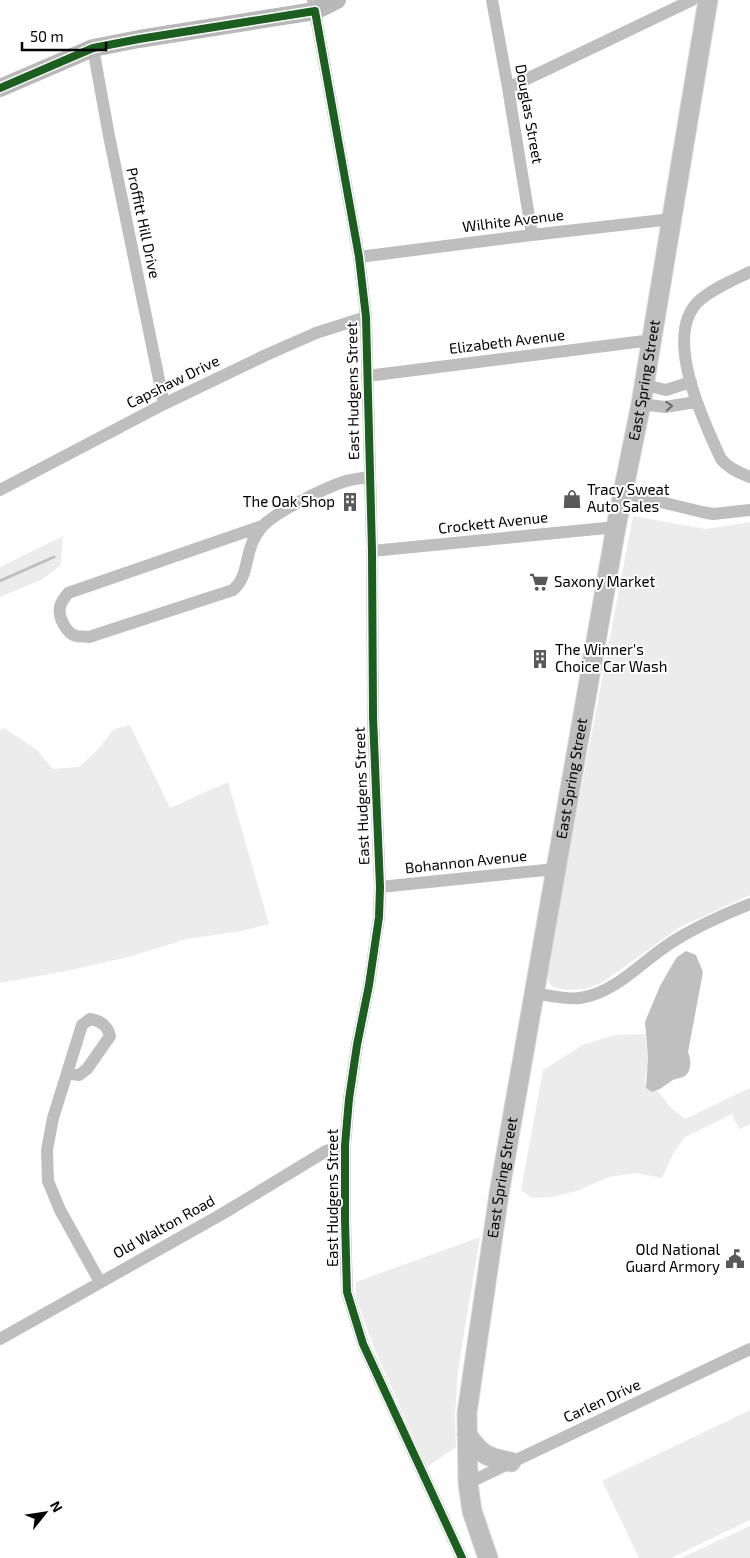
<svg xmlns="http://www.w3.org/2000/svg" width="750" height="1558" font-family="'Exo 2',sans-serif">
<rect width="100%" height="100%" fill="#fff"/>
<path fill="#ececec" d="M 633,516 L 706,529 L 750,522 L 750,895 L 680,927 L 603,982 L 585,989 L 567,990 L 552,987 L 548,980 L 547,969 Z
M 63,536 L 61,565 L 43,579 L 0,597 L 0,567 Z
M 130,725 L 170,808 L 228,782 L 269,924 L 242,931 L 187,939 L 128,957 L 71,970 L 0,983 L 0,730 L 4,728 L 37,750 L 53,769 L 79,767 L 98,749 L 114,729 Z
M 645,1034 L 648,1057 L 645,1081 L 646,1088 L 652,1092 L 658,1091 L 670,1107 L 685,1119 L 750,1088 L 750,1124 L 739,1129 L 732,1114 L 685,1137 L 673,1154 L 662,1178 L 636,1173 L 609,1177 L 577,1191 L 551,1197 L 532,1198 L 521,1190 L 543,1070 L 584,1044 L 616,1035 Z
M 480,1237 L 458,1371 L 455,1414 L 456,1447 L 427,1467 L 374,1348 L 356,1298 L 356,1282 Z
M 750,1410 L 750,1520 L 671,1558 L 639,1558 L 602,1481 Z
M 750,1526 L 750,1558 L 681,1558 Z"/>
<path fill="#bfbfbf" d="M 686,951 L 696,955 L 703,972 L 688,1052 C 691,1059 692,1070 685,1076 C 682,1078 677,1078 673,1080 C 666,1084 661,1090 652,1092 L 646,1088 L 648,1057 L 645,1022 L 660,986 L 671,967 L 677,957 Z"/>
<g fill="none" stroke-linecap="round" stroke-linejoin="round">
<path stroke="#bfbfbf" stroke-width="3" d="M 0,581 L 54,557"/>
<g stroke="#dbdbdb" stroke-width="21">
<g id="primary">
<path d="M 467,1435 C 483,1456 486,1457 511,1462"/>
<path id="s1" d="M 488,1558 L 472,1511 L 468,1483 L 467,1413 L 499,1194 L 616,527 L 641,404 L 708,0"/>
</g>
</g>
<path stroke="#bebebe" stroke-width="12" d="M 313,0 L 359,257 L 366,317 L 372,551 L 373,717 L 380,887 L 379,917 L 369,985 L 357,1045 L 349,1099 L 345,1145 L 345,1220 L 347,1292 L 363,1344 L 462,1558
M 492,0 L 508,88 L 532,235
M 93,48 L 109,136 L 164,404
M 508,88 L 692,0
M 359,257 L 532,235 L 672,219
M 750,272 C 733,280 714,288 700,300 C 661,334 704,422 721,459 C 728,468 739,473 750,477
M 367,376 L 652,340
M 645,385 L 666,390 L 691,382
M 641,404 L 665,407 L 696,402
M 0,490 L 164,404 L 266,355 L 316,333 L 366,317
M 624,493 L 702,512 L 713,514 L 750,510
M 262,526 L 68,593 C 65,598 61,601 60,607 C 58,617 66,633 76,636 C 80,637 85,636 89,637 L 233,590 C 248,577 245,558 253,541 C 255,537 258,532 261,528 C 274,512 327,487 346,481 C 354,479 362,478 369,477
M 372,551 L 616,527
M 380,887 L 555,869
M 534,993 C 546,995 568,1000 580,998 C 619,992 644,958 677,939 C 700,925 725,914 750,904
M 67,1073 L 79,1075 L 87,1069 L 110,1036 C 107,1025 101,1021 90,1019 L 82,1025 L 53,1118 L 47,1150 L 48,1181 L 60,1210 L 100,1282
M 0,1339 L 222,1214 L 326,1151 L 345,1145
M 468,1483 L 750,1349"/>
<path stroke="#b8b8b8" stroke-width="18" d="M 0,88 L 93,48 L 139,39 L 315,11 L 337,0"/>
<use href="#primary" stroke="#bebebe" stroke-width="19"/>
<g stroke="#fff" stroke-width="11">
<path id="cycleway" d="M 0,88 L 93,48 L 139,39 L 315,11 L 359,257 L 366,317 L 372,551 L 373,717 L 380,887 L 379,917 L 369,985 L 357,1045 L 349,1099 L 345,1145 L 345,1220 L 347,1292 L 363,1344 L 462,1558"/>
</g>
<use href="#cycleway" stroke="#1b5e20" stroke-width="8"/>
</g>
<defs><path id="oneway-chevron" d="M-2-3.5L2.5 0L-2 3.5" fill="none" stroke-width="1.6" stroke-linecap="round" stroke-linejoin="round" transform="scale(1.25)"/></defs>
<use stroke="#686868" href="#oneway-chevron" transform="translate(669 406) rotate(-4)"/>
<defs>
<g id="shop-bare" transform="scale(1.5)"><path d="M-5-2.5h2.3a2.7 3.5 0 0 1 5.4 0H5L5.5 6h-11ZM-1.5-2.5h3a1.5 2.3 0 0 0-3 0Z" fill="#595959" stroke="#fff" stroke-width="2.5" paint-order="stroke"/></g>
<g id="building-bare" transform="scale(1.5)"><path d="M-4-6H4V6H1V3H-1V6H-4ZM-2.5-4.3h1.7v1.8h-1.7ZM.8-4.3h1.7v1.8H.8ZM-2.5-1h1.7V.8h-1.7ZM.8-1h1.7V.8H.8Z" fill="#595959" stroke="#fff" stroke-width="2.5" paint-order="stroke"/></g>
<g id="supermarket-bare" transform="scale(1.5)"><path d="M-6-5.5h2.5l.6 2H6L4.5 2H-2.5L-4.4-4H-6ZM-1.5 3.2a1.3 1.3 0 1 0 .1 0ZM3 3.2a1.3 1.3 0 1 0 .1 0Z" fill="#595959" stroke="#fff" stroke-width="2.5" paint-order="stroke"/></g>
<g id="civic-bare" transform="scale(1.5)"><path d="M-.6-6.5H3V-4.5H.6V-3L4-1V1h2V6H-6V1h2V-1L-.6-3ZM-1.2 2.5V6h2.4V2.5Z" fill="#595959" stroke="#fff" stroke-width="2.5" paint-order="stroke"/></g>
</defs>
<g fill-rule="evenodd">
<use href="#shop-bare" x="572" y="499"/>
<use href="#building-bare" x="350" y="502"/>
<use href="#supermarket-bare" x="539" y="582"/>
<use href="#building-bare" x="540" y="659"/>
<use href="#civic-bare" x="735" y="1259"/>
</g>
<g text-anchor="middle" stroke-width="4" stroke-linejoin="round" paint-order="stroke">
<g font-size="15" fill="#000" stroke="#fff">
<text transform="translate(529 114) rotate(80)" y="5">Douglas Street</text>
<text transform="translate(513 221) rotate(-7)" y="5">Wilhite Avenue</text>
<text transform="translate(143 223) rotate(78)" y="5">Proffitt Hill Drive</text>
<text transform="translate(507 342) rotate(-7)" y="5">Elizabeth Avenue</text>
<text dy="5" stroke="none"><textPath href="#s1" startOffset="1196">East Spring Street</textPath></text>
<text transform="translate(173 382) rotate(-26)" y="5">Capshaw Drive</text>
<text transform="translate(353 391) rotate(-91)" y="5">East Hudgens Street</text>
<text transform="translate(493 523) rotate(-6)" y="5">Crockett Avenue</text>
<text dy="5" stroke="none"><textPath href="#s1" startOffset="791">East Spring Street</textPath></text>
<text transform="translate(362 796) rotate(-92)" y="5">East Hudgens Street</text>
<text transform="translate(466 862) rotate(-6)" y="5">Bohannon Avenue</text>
<text dy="5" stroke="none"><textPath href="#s1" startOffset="386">East Spring Street</textPath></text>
<text transform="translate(333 1198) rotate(-90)" y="5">East Hudgens Street</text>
<text transform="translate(164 1227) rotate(-29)" y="5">Old Walton Road</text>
<text transform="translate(602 1401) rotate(-25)" y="5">Carlen Drive</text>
</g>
<g font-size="15" fill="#000" stroke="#fff" text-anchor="start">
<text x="587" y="495">Tracy Sweat<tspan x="587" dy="17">Auto Sales</tspan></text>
<text x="335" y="507" text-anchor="end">The Oak Shop</text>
<text x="554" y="587">Saxony Market</text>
<text x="555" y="655">The Winner's<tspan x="555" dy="17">Choice Car Wash</tspan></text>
<text x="720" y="1255" text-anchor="end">Old National<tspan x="720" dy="17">Guard Armory</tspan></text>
</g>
</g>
<g transform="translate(45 1513) rotate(60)" stroke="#ffffff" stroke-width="4" paint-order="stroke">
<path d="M0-4L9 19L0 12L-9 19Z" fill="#000000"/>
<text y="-8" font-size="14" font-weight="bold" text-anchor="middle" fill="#000000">N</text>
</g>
<path d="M22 42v8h84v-8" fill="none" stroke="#000000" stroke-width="2.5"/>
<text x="30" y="42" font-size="15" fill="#000000" stroke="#ffffff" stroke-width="4" paint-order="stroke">50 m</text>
</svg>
